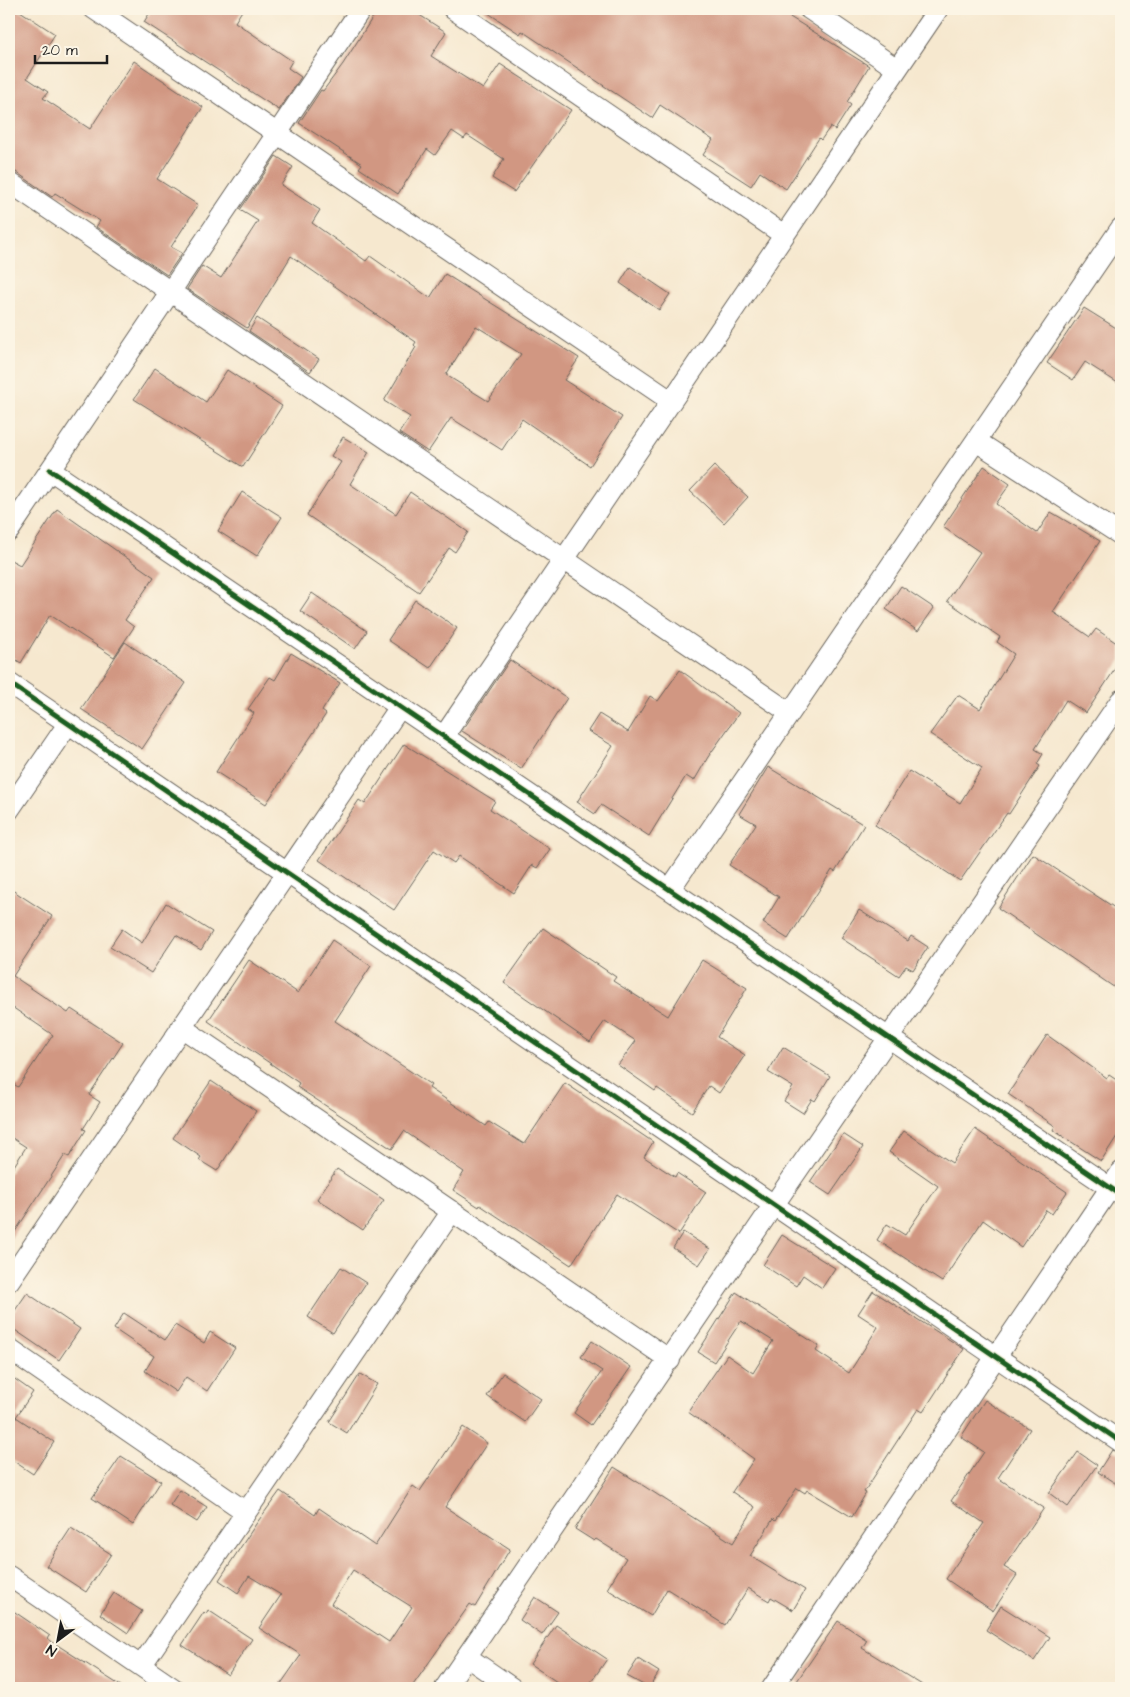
<svg xmlns="http://www.w3.org/2000/svg" width="1130" height="1697" font-family="'Architects Daughter',sans-serif">
<rect width="100%" height="100%" fill="#fcf5e5"/>
<filter id="ink" filterUnits="userSpaceOnUse"><feTurbulence type="fractalNoise" baseFrequency=".02" numOctaves="2"/><feDisplacementMap in="SourceGraphic" scale="10" xChannelSelector="R" yChannelSelector="G"/><feConvolveMatrix kernelMatrix="1 2 1 2 8 2 1 2 1" color-interpolation-filters="sRGB"/></filter>
<filter id="wash" filterUnits="userSpaceOnUse"><feTurbulence type="fractalNoise" baseFrequency=".0096" numOctaves="4" result="noise"/><feDisplacementMap in="SourceGraphic" scale="20" xChannelSelector="R" yChannelSelector="G"/><feGaussianBlur stdDeviation="1.12" result="paint"/><feColorMatrix in="noise" values="0 0 0 0 0 0 0 0 0 0 0 0 0 0 0 0 0 1.4 0 .05"/><feComposite in="paint" operator="in"/></filter>
<g filter="url(#wash)">
<rect width="100%" height="100%" fill="#f6e8cf"/>
<g id="blocks">
<path fill="#d19782" fill-rule="evenodd" d="M 17,9 L 55,34 L 27,78 L 48,92 L 43,98 L 90,129 L 134,61 L 203,107 L 157,179 L 198,205 L 171,247 L 182,253 L 167,275 L 96,227 L 100,221 L 55,193 L 52,197 L 16,172 L 9,170 L 9,22 Z
M 152,9 L 243,9 L 235,22 L 292,61 L 288,68 L 301,77 L 279,110 L 144,22 Z
M 378,9 L 410,9 L 446,32 L 431,56 L 483,89 L 500,64 L 571,110 L 514,192 L 492,178 L 504,159 L 467,135 L 464,139 L 452,131 L 435,155 L 427,149 L 398,194 L 359,168 L 362,164 L 299,123 L 321,90 L 323,91 L 343,64 Z
M 482,9 L 777,9 L 869,66 L 847,102 L 851,105 L 835,130 L 830,127 L 821,140 L 819,138 L 786,189 L 760,172 L 751,186 L 703,155 L 713,140 L 660,105 L 652,118 L 522,31 L 520,34 Z
M 276,156 L 293,167 L 281,185 L 320,210 L 312,223 L 366,261 L 370,256 L 430,298 L 445,274 L 579,358 L 564,380 L 622,417 L 590,466 L 522,419 L 502,450 L 451,418 L 428,452 L 399,433 L 410,417 L 384,401 L 416,347 L 414,345 L 416,342 L 291,256 L 247,328 L 187,289 L 202,266 L 221,278 L 258,221 L 240,210 ZM 476,326 L 521,354 L 488,401 L 446,375 Z
M 630,267 L 670,294 L 659,310 L 620,283 Z
M 1084,308 L 1121,331 L 1121,385 L 1085,362 L 1073,380 L 1047,363 Z
M 257,318 L 319,359 L 310,372 L 249,331 Z
M 155,368 L 206,402 L 227,370 L 282,406 L 243,467 L 134,399 Z
M 343,437 L 369,452 L 350,484 L 396,514 L 410,492 L 468,532 L 455,552 L 449,548 L 419,592 L 307,515 L 341,462 L 331,456 Z
M 714,466 L 748,497 L 724,523 L 690,491 Z
M 984,466 L 1010,484 L 996,504 L 1037,533 L 1051,512 L 1100,541 L 1053,612 L 1090,637 L 1096,629 L 1121,646 L 1121,660 L 1086,713 L 1066,700 L 1035,749 L 1043,754 L 1037,764 L 1040,766 L 1009,814 L 1007,813 L 960,881 L 875,825 L 909,771 L 960,803 L 982,768 L 930,734 L 958,695 L 980,709 L 1014,654 L 997,642 L 1000,637 L 947,601 L 980,552 L 943,527 Z
M 242,492 L 282,517 L 257,556 L 218,531 Z
M 57,509 L 154,577 L 125,620 L 134,627 L 114,657 L 50,615 L 21,663 L 9,655 L 9,559 L 20,565 Z
M 901,586 L 934,608 L 918,631 L 886,609 Z
M 312,593 L 367,631 L 355,649 L 300,611 Z
M 415,600 L 457,628 L 430,668 L 388,640 Z
M 125,642 L 186,683 L 142,749 L 81,709 Z
M 291,653 L 340,683 L 322,711 L 326,714 L 266,804 L 216,772 L 254,713 L 248,709 L 270,677 L 275,680 Z
M 510,660 L 567,698 L 521,769 L 462,731 Z
M 680,670 L 739,713 L 708,757 L 694,781 L 686,776 L 649,836 L 601,805 L 595,814 L 577,802 L 613,746 L 588,731 L 599,714 L 628,732 L 650,696 L 658,701 Z
M 404,744 L 495,801 L 490,809 L 550,849 L 537,868 L 532,865 L 514,893 L 459,856 L 454,863 L 434,850 L 394,910 L 319,860 L 359,800 L 365,804 Z
M 768,767 L 864,825 L 835,872 L 832,870 L 788,939 L 763,923 L 779,897 L 729,865 L 756,824 L 739,814 Z
M 1033,854 L 1121,912 L 1121,992 L 998,908 Z
M 9,888 L 52,916 L 13,976 L 68,1013 L 71,1009 L 123,1043 L 89,1095 L 100,1102 L 83,1129 L 86,1130 L 69,1157 L 65,1155 L 9,1241 L 9,1174 L 26,1147 L 9,1136 L 9,1081 L 18,1087 L 53,1035 L 9,1005 Z
M 166,903 L 212,932 L 201,950 L 176,935 L 151,973 L 110,947 L 122,929 L 142,943 Z
M 859,910 L 908,941 L 911,936 L 928,947 L 913,970 L 906,966 L 899,976 L 841,938 Z
M 543,928 L 616,977 L 613,981 L 668,1016 L 702,960 L 747,988 L 717,1037 L 745,1055 L 719,1093 L 709,1086 L 692,1112 L 657,1088 L 655,1091 L 618,1065 L 636,1041 L 605,1021 L 590,1042 L 504,983 Z
M 332,940 L 371,966 L 335,1021 L 431,1085 L 429,1088 L 486,1126 L 489,1122 L 524,1144 L 565,1083 L 653,1142 L 644,1157 L 675,1177 L 677,1173 L 706,1192 L 679,1234 L 617,1194 L 571,1265 L 480,1205 L 479,1207 L 453,1190 L 464,1172 L 404,1131 L 392,1149 L 297,1087 L 299,1083 L 208,1021 L 249,960 L 298,993 Z
M 1047,1035 L 1107,1078 L 1109,1075 L 1121,1083 L 1121,1130 L 1101,1161 L 1053,1130 L 1055,1126 L 1008,1094 Z
M 783,1047 L 830,1076 L 815,1101 L 812,1099 L 803,1113 L 784,1101 L 793,1087 L 768,1072 Z
M 211,1081 L 256,1111 L 217,1171 L 199,1160 L 201,1157 L 173,1138 Z
M 975,1129 L 1067,1192 L 1052,1214 L 1046,1210 L 1021,1247 L 983,1220 L 942,1282 L 877,1240 L 887,1224 L 905,1235 L 938,1186 L 889,1152 L 904,1131 L 952,1163 Z
M 843,1134 L 863,1147 L 830,1195 L 810,1182 Z
M 337,1169 L 384,1200 L 363,1230 L 317,1199 Z
M 683,1232 L 710,1249 L 699,1265 L 673,1248 Z
M 782,1235 L 835,1268 L 822,1288 L 803,1275 L 796,1286 L 763,1265 Z
M 341,1267 L 366,1283 L 333,1333 L 308,1317 Z
M 873,1291 L 964,1349 L 923,1412 L 918,1409 L 864,1492 L 866,1493 L 852,1517 L 807,1490 L 805,1493 L 797,1488 L 775,1521 L 773,1519 L 750,1556 L 805,1590 L 793,1610 L 771,1597 L 769,1601 L 748,1588 L 725,1625 L 667,1589 L 651,1616 L 607,1589 L 626,1558 L 596,1539 L 594,1541 L 575,1529 L 614,1467 L 733,1543 L 755,1507 L 732,1492 L 754,1459 L 688,1412 L 727,1355 L 753,1373 L 773,1341 L 741,1321 L 714,1362 L 698,1352 L 736,1292 L 819,1346 L 816,1351 L 849,1373 L 878,1327 L 858,1314 Z
M 27,1293 L 80,1329 L 59,1360 L 9,1326 L 9,1319 Z
M 124,1313 L 165,1340 L 175,1325 L 204,1343 L 210,1332 L 235,1348 L 207,1391 L 186,1377 L 176,1392 L 145,1371 L 154,1356 L 114,1329 Z
M 592,1341 L 631,1367 L 591,1425 L 574,1413 L 602,1371 L 581,1357 Z
M 503,1373 L 541,1399 L 525,1422 L 487,1396 Z
M 360,1374 L 377,1384 L 347,1433 L 329,1422 Z
M 9,1375 L 33,1392 L 16,1417 L 54,1442 L 33,1474 L 9,1458 Z
M 985,1400 L 1030,1429 L 998,1478 L 1044,1508 L 1004,1567 L 1017,1575 L 993,1611 L 946,1579 L 984,1523 L 951,1501 L 984,1452 L 961,1437 Z
M 463,1427 L 487,1443 L 445,1507 L 510,1549 L 475,1607 L 470,1604 L 411,1688 L 278,1688 L 301,1655 L 259,1628 L 281,1595 L 249,1576 L 238,1593 L 219,1580 L 256,1524 L 280,1491 L 315,1515 L 319,1508 L 375,1546 L 413,1486 L 420,1491 ZM 353,1570 L 412,1607 L 389,1642 L 331,1604 Z
M 1112,1450 L 1121,1454 L 1121,1487 L 1098,1472 Z
M 1078,1452 L 1097,1465 L 1068,1507 L 1049,1493 Z
M 121,1456 L 161,1481 L 133,1525 L 92,1498 Z
M 180,1490 L 207,1507 L 197,1522 L 170,1505 Z
M 71,1528 L 111,1554 L 86,1592 L 46,1566 Z
M 114,1593 L 142,1611 L 128,1633 L 100,1614 Z
M 535,1597 L 558,1612 L 542,1635 L 520,1620 Z
M 1001,1606 L 1050,1637 L 1034,1661 L 986,1630 Z
M 9,1608 L 50,1636 L 48,1639 L 124,1688 L 9,1688 Z
M 208,1610 L 252,1639 L 228,1675 L 182,1645 L 204,1612 L 206,1614 Z
M 838,1621 L 867,1640 L 862,1648 L 927,1688 L 808,1688 L 797,1681 Z
M 556,1625 L 607,1659 L 587,1688 L 566,1688 L 530,1664 Z
M 638,1659 L 659,1672 L 649,1688 L 627,1676 Z"/>
</g>
</g>
<g filter="url(#ink)">
<use href="#blocks" fill-opacity="0" stroke="#68635b" stroke-width="1"/>
<g fill="none" stroke-linecap="round" stroke-linejoin="round">
<g stroke="#68635b" stroke-width="22">
<path id="street" d="M 94,9 L 671,401
M 453,9 L 784,235
M 809,9 L 897,69
M 9,182 L 790,713
M 976,441 L 1121,535
M 50,470 L 1121,1195
M 9,531 L 361,9
M 9,683 L 1121,1442
M 444,736 L 938,9
M 9,810 L 68,724
M 670,889 L 1121,228
M 181,1027 L 670,1360
M 9,1281 L 400,707
M 9,1349 L 246,1512
M 9,1576 L 173,1688
M 467,1657 L 512,1688
M 141,1666 L 452,1211
M 445,1688 L 773,1206 L 1121,700
M 772,1688 L 1121,1172"/>
</g>
<use href="#street" stroke="#fff" stroke-width="20"/>
<g stroke="#fcf5e5" stroke-width="8">
<path id="cycleway" d="M 50,470 L 1121,1195
M 9,683 L 1121,1442"/>
</g>
<use href="#cycleway" stroke="#1b5e20" stroke-width="5"/>
</g>
</g>
<rect width="1130" height="1697" fill="none" stroke="#fcf5e5" stroke-width="30"/>
<g transform="translate(58 1640) rotate(212)" stroke="#fcf5e5" stroke-width="4" paint-order="stroke">
<path d="M0-4L9 19L0 12L-9 19Z" fill="#1c1c1c"/>
<text y="-8" font-size="14" font-weight="bold" text-anchor="middle" fill="#1c1c1c">N</text>
</g>
<path d="M35 55v8h72v-8" fill="none" stroke="#1c1c1c" stroke-width="2.5"/>
<text x="42" y="55" font-size="15" fill="#1c1c1c" stroke="#fcf5e5" stroke-width="4" paint-order="stroke">20 m</text>
</svg>
